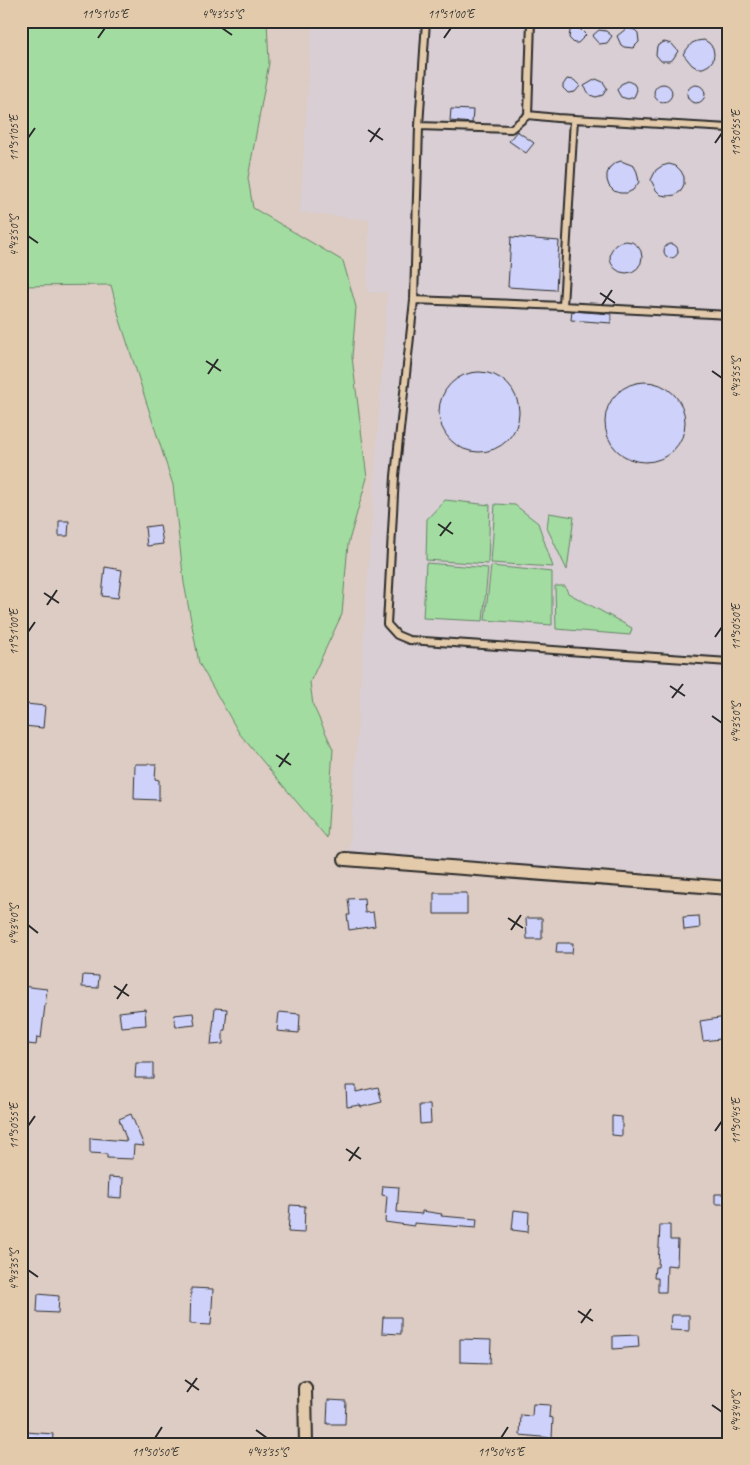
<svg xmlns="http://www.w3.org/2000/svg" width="750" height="1465" font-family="Caveat,sans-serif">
<rect width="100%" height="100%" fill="#ddccc3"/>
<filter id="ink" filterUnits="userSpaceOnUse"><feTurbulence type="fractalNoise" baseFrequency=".02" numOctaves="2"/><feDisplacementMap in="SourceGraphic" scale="10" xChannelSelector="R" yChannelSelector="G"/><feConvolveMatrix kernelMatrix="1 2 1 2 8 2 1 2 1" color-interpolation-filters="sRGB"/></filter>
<g filter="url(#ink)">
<path fill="#d8ced4" d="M 312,21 L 729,21 L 729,878 L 349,854 L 387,293 L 367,292 L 369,220 L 300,212 Z"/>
<path fill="#a2dca1" stroke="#668466" d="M 21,21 L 267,21 L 269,63 L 248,178 L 253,208 L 343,261 L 356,307 L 352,357 L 367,478 L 348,544 L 342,614 L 310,682 L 313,705 L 333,749 L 327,838 L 239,733 L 199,663 L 184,583 L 173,485 L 120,320 L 111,285 L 21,286 Z
M 445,500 L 490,505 L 488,564 L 426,560 L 427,519 Z
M 495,504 L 515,505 L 538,523 L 553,567 L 491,563 Z
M 549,513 L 574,517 L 567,570 L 547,528 Z
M 426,563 L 488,568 L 483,621 L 423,618 Z
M 491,566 L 552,572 L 552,625 L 485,620 Z
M 555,586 L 565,586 L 568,593 L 632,628 L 630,635 L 556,629 Z"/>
<path fill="#ced2fb" stroke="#2b2b2b" d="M 573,28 L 580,29 L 586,35 L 578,43 L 574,43 L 569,38 L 570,31 Z
M 627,28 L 635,30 L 638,33 L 639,42 L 633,48 L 624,47 L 621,45 L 617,36 Z
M 599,30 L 606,31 L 612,36 L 607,43 L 599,44 L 592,36 Z
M 704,40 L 709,43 L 713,48 L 714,54 L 713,60 L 709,65 L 703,68 L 697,68 L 692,65 L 683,54 L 692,43 L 697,41 Z
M 664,42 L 672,44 L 678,51 L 673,59 L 669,61 L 661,61 L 656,55 L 657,46 Z
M 567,79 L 574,80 L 580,86 L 575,92 L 568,93 L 563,88 L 563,85 Z
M 596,79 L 603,82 L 607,88 L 603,95 L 596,97 L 590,95 L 584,86 Z
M 628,81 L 634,84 L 637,90 L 634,97 L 628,99 L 621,97 L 617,90 L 621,84 Z
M654 93a9 9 0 1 1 18 0a9 9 0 1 1-18 0Z
M687 94a9 9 0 1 1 18 0a9 9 0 1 1-18 0Z
M 451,109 L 473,110 L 472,123 L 450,121 Z
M 517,131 L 534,143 L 526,153 L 509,141 Z
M 621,161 L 634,166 L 637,172 L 639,182 L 633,190 L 627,193 L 620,193 L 614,191 L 609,186 L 607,180 L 607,174 L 610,167 L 615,163 Z
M 669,164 L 676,166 L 681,171 L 684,177 L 684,184 L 681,191 L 675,195 L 668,196 L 661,195 L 656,190 L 651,180 L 656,170 L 662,166 Z
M 511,237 L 559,241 L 556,290 L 508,287 Z
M610 257a16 16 0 1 1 32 0a16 16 0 1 1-32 0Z
M664 251a7 7 0 1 1 14 0a7 7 0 1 1-14 0Z
M 572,311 L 611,314 L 611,323 L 571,320 Z
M439 412a40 40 0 1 1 80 0a40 40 0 1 1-80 0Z
M605 422a40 40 0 1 1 80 0a40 40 0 1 1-80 0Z
M 59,521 L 69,521 L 68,536 L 59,536 Z
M 160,525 L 163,544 L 147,546 L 145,527 Z
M 105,567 L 122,570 L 118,598 L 102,596 Z
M 26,704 L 45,706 L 43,728 L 24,726 Z
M 135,764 L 156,764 L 155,779 L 159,780 L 159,800 L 134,799 Z
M 434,893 L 467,893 L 467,914 L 434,914 Z
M 364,898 L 365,913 L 373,912 L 375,926 L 349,930 L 347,915 L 350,915 L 348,899 Z
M 699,916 L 700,928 L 684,930 L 683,917 Z
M 526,918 L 542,918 L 542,939 L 527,939 Z
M 557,943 L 573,943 L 572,953 L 556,953 Z
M 83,975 L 99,976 L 98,988 L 82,987 Z
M 21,986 L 47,989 L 41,1038 L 37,1037 L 36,1045 L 21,1043 Z
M 215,1008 L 227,1009 L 225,1030 L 223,1030 L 223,1044 L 211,1045 Z
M 145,1009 L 146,1025 L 121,1027 L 119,1012 Z
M 279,1012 L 300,1014 L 299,1033 L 277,1031 Z
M 193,1013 L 195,1025 L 176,1027 L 174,1015 Z
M 726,1017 L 729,1038 L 703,1041 L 700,1021 Z
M 136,1063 L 153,1063 L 153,1078 L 135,1078 Z
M 346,1086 L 356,1086 L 356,1092 L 378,1087 L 382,1102 L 361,1107 L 360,1105 L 347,1107 Z
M 419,1105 L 430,1105 L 431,1123 L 420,1124 Z
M 131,1114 L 144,1146 L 134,1145 L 133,1159 L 107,1158 L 107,1154 L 90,1153 L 90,1138 L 127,1141 L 119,1119 Z
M 612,1116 L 622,1117 L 622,1136 L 612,1135 Z
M 109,1177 L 123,1178 L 122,1198 L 108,1197 Z
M 383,1186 L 399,1187 L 397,1212 L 422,1214 L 422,1211 L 442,1214 L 441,1216 L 477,1219 L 476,1228 L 414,1223 L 414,1226 L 385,1222 L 387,1196 L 382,1195 Z
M 715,1194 L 729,1194 L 729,1204 L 715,1204 Z
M 290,1205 L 305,1206 L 304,1233 L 288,1232 Z
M 514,1210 L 529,1212 L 528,1232 L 512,1230 Z
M 660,1225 L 670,1225 L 670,1240 L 678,1240 L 677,1266 L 667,1265 L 666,1292 L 658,1292 L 658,1278 L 654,1278 L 655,1267 L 658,1267 Z
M 191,1288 L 213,1289 L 211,1325 L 190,1324 Z
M 38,1294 L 59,1296 L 58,1313 L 37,1312 Z
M 671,1315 L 689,1315 L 689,1331 L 670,1330 Z
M 383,1317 L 401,1317 L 401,1334 L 382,1333 Z
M 638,1335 L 639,1347 L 613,1349 L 613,1336 Z
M 460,1339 L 491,1340 L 490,1363 L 460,1362 Z
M 328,1400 L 346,1401 L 345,1424 L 327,1424 Z
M 533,1404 L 550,1405 L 549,1417 L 553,1418 L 552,1438 L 520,1435 L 521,1415 L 532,1416 Z
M 26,1432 L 53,1434 L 52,1444 L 25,1444 Z"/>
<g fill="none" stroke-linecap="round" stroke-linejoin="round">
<g stroke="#2b2b2b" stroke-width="10">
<path id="lane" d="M 426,21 L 419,126 L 414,300 L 395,476 L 387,624 L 397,635 L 409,640 L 729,662
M 528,115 L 531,21
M 419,126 L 511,129 L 528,115 L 557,118 L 729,128
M 414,300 L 563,306 L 729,315
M 563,306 L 574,119"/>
</g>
<g stroke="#2b2b2b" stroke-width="16">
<path id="street" d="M 345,859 L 729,888
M 305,1388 L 306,1444"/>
</g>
<use href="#lane" stroke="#e3caab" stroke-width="6"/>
<use href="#street" stroke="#e3caab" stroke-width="12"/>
</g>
</g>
<path fill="none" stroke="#2b2b2b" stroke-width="2" d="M 222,28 L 232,35M 98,38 L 105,28M 444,38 L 451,28M 368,130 L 383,140M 28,138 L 35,128M 370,142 L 380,128M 715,143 L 722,133M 28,236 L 38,243M 600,293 L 615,303M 602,305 L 612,290M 206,361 L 221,371M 712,371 L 722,378M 208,374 L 218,359M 438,524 L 453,534M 440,536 L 451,522M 44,593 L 59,603M 47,605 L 57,590M 28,632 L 35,622M 715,637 L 722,627M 670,686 L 685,696M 672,698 L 683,684M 712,716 L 722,723M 276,755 L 291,765M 279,767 L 289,753M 508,918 L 523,928M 28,925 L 38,933M 511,930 L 521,915M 114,986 L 129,996M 117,999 L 127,984M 28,1126 L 35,1116M 715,1131 L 722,1121M 346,1149 L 361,1159M 349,1161 L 359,1147M 28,1270 L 38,1277M 578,1311 L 593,1321M 581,1323 L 591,1309M 185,1380 L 199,1390M 187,1392 L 197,1378M 712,1405 L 722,1412M 256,1430 L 267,1438M 155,1438 L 162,1427M 501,1438 L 508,1427"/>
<rect width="750" height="1465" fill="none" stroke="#e3caab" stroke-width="55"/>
<rect x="28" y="28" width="694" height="1410" fill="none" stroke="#2b2b2b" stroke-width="2"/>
<g font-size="12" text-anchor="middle" fill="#2b2b2b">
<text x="105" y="18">11°51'05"E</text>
<text x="222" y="18">4°43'55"S</text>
<text x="451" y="18">11°51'00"E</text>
<text transform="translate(736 133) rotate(-90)" y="4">11°50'55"E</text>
<text transform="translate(14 138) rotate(-90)" y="4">11°51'05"E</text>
<text transform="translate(14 236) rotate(-90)" y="4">4°43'50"S</text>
<text transform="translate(736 378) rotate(-90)" y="4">4°43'55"S</text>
<text transform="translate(736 627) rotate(-90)" y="4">11°50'50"E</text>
<text transform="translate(14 632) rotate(-90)" y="4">11°51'00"E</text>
<text transform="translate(736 723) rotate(-90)" y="4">4°43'50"S</text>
<text transform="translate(14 925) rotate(-90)" y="4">4°43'40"S</text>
<text transform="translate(736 1121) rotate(-90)" y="4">11°50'45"E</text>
<text transform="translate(14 1126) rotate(-90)" y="4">11°50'55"E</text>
<text transform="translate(14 1270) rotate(-90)" y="4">4°43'35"S</text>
<text transform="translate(736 1412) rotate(-90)" y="4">4°43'40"S</text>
<text x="155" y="1456">11°50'50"E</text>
<text x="267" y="1456">4°43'35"S</text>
<text x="501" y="1456">11°50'45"E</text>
</g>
</svg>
